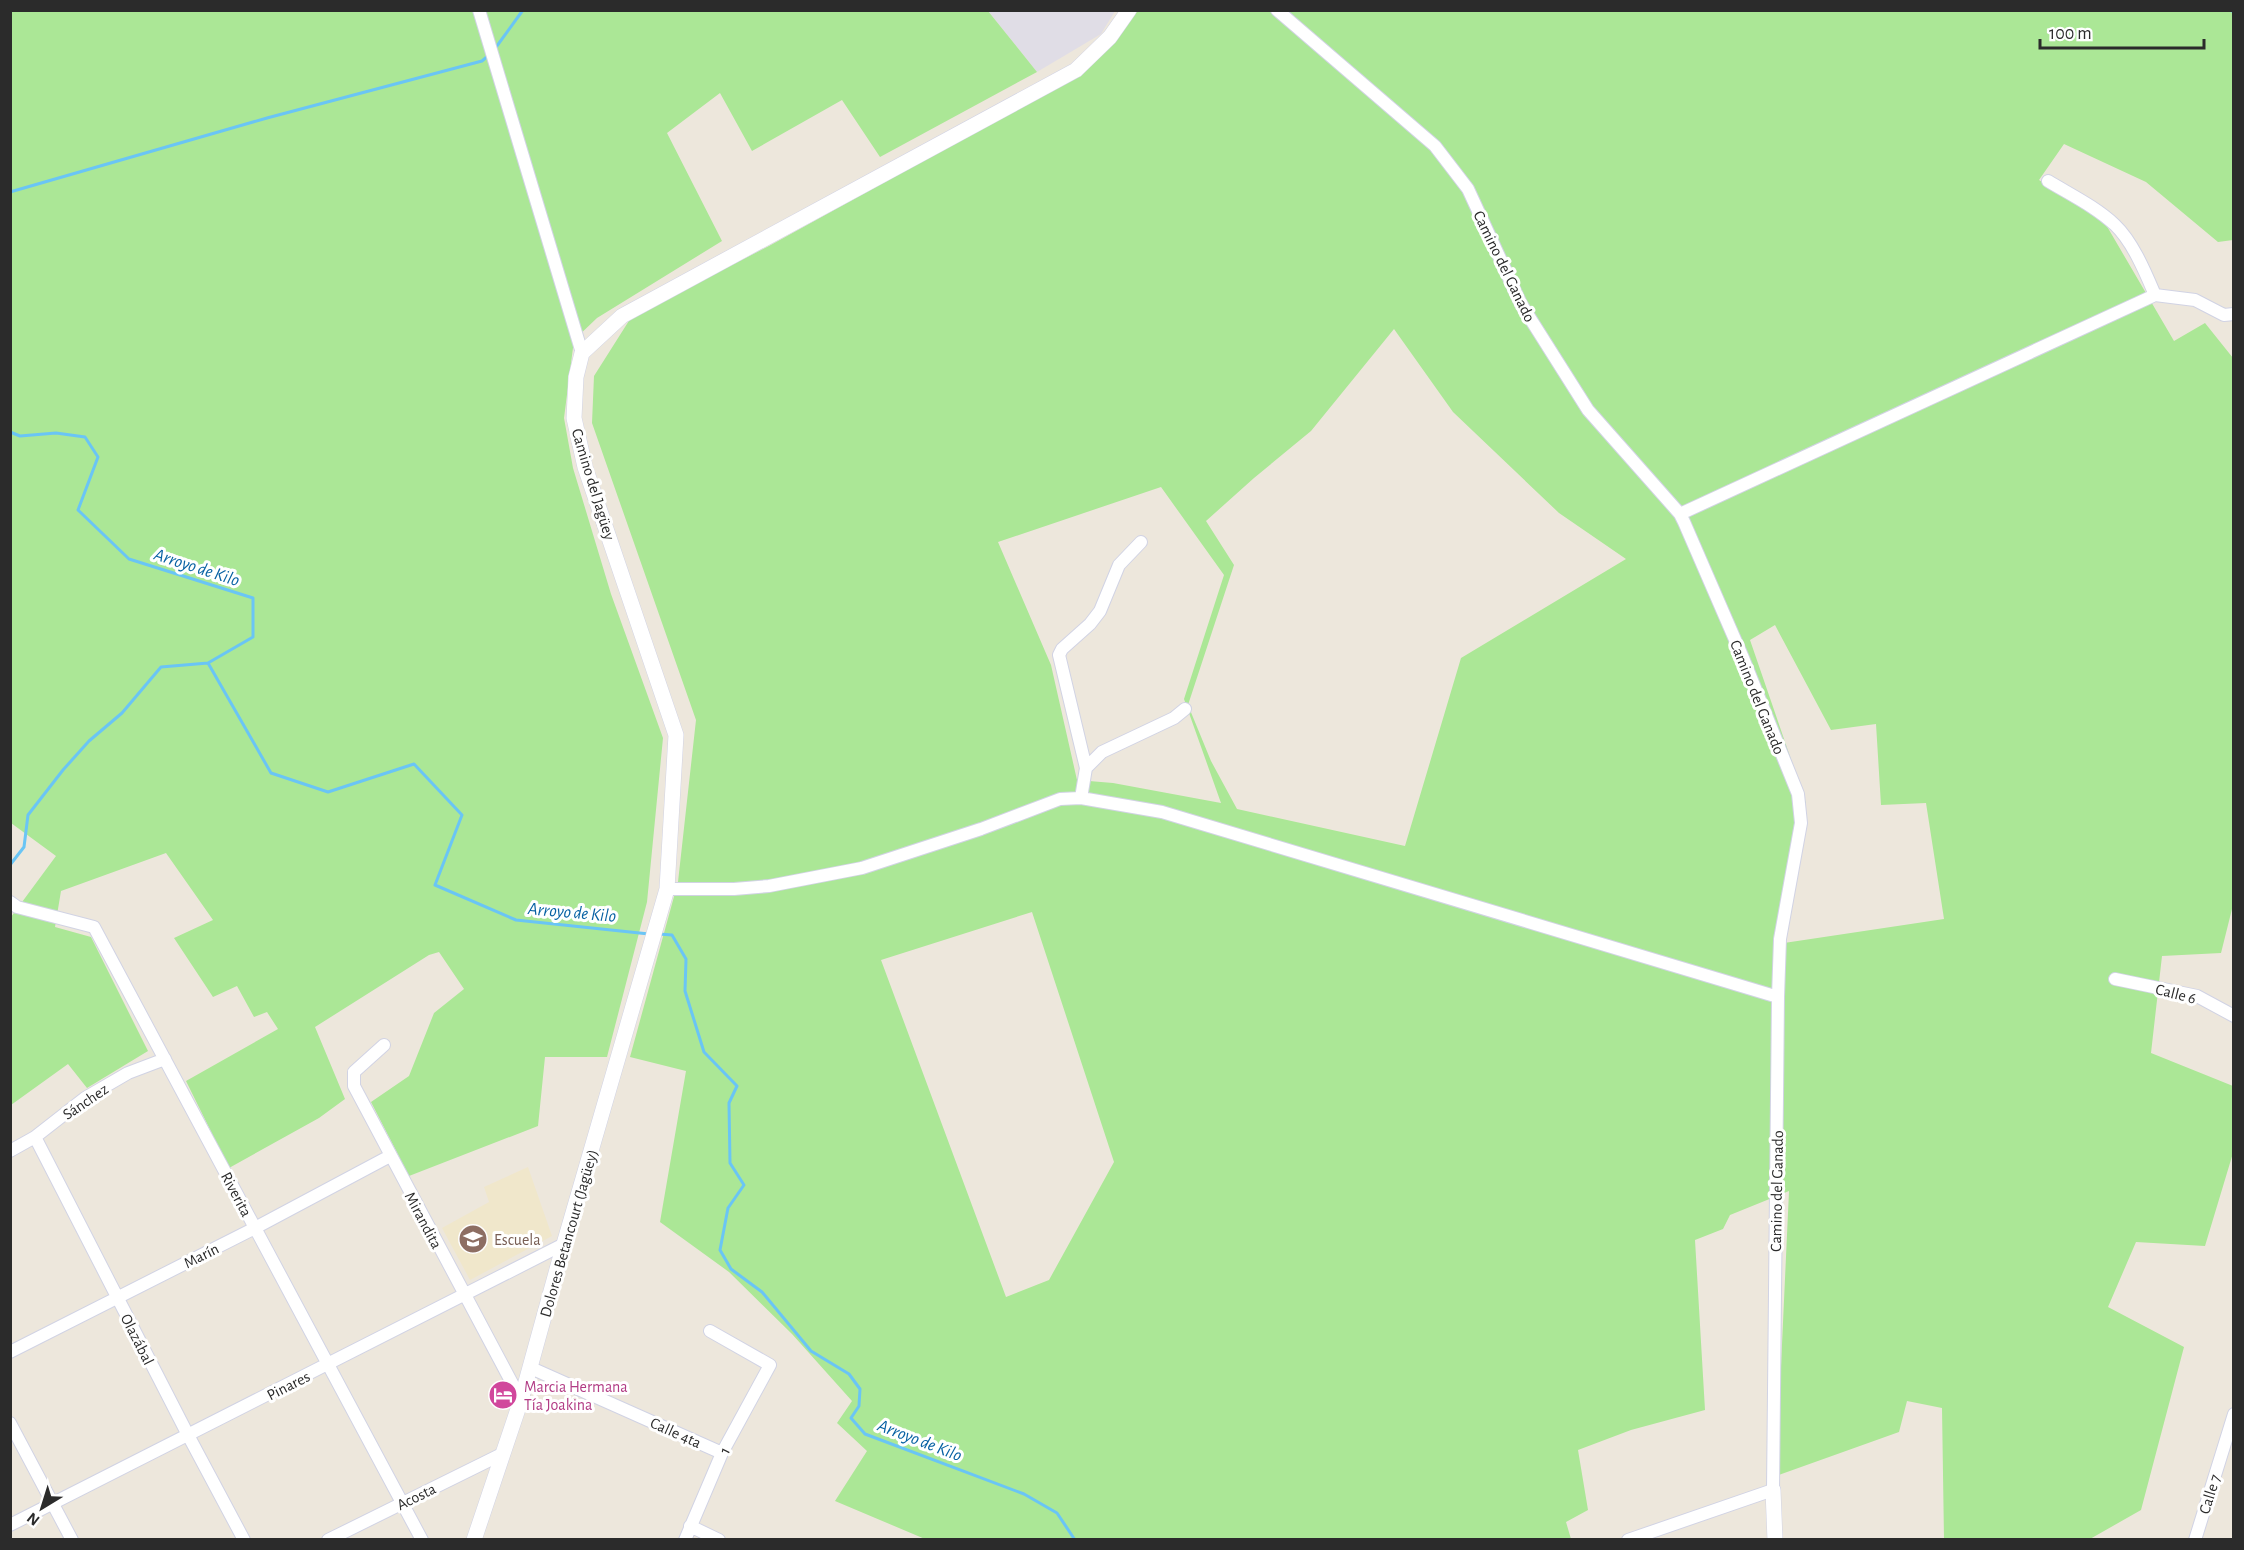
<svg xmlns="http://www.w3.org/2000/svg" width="2244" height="1550" font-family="'Alegreya Sans',sans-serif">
<rect width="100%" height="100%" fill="#ede7dc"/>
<path fill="#e0dde6" d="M 988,11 L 1115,11 L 1101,34 L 1037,72 Z"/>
<path fill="#f0e7cb" d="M 528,1167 L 552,1236 L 470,1280 L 442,1228 L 489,1202 L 484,1187 Z"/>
<path fill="#abe796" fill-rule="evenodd" d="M 11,11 L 988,11 L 1037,72 L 880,157 L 842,100 L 752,151 L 720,93 L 667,133 L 722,241 L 597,318 L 574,340 L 564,418 L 573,468 L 611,594 L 663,738 L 647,902 L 607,1057 L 545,1057 L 538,1126 L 409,1176 L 371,1102 L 409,1076 L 434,1013 L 464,989 L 439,952 L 429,955 L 315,1027 L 345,1099 L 319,1118 L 229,1168 L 186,1081 L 278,1029 L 267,1012 L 254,1017 L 237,986 L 213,997 L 174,938 L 213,920 L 166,853 L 61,891 L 55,927 L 91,937 L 148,1051 L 87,1088 L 68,1064 L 11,1105 L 11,917 L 56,856 L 11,823 Z
M 1138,11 L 2233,11 L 2233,240 L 2218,242 L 2146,182 L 2064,144 L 2039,180 L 2105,223 L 2174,341 L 2205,323 L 2233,358 L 2233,905 L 2221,953 L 2162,956 L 2151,1053 L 2233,1086 L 2233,1153 L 2205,1246 L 2136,1242 L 2108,1307 L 2184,1347 L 2141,1510 L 2090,1539 L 1944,1539 L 1942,1408 L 1907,1401 L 1899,1432 L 1776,1476 L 1789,1191 L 1730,1215 L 1723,1229 L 1695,1240 L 1705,1410 L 1631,1430 L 1578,1450 L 1588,1510 L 1566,1522 L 1571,1539 L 925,1539 L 835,1501 L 867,1451 L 837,1423 L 852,1401 L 792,1334 L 729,1272 L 660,1222 L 686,1071 L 630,1057 L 678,882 L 696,720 L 592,423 L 594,376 L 632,316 L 769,246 L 1077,76 ZM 1394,329 L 1453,412 L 1559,513 L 1626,559 L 1461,658 L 1405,846 L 1237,809 L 1211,761 L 1188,705 L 1234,565 L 1206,521 L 1254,478 L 1311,431 ZM 1161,487 L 1224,575 L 1184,699 L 1221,803 L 1113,783 L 1077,780 L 1051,665 L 998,542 ZM 1775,625 L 1831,730 L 1876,724 L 1881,805 L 1926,803 L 1944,919 L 1784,943 L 1795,884 L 1806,803 L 1750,640 ZM 1032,912 L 1114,1162 L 1049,1280 L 1006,1297 L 881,960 Z"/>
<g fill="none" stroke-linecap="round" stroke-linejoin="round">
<path stroke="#6ac5f5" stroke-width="3" d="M 2231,10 L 2234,13
M 494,50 L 523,10
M 10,192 L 267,118 L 482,61 L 489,55
M 10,432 L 20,436 L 56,433 L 85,437 L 98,457 L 78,510 L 129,559 L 253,598 L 253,637 L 208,663 L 271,773 L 328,792 L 414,764 L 462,815 L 435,885 L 516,920 L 649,934
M 10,865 L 24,847 L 28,815 L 63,770 L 89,741 L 122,713 L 161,667 L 208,663
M 659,934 L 672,935 L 686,959 L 685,991 L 704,1052 L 737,1086 L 729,1103 L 730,1163 L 744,1185 L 728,1208 L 720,1250 L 731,1269 L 762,1292 L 811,1351 L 849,1374 L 860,1389 L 859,1406 L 851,1418 L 865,1434 L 1024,1494 L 1057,1513 L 1075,1540"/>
<g stroke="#d1d3e4" stroke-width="14">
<path id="minor" d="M 479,10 L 582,353
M 1277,10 L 1435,146 L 1468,189 L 1521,304 L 1588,410 L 1680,514 L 1684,522 L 1743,658 L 1798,794 L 1801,823 L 1780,939 L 1778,997 L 1773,1490 L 1628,1540
M 2048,181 C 2071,195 2096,207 2115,225 C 2133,242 2146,274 2155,295
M 1680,514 L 2155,295 L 2195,300 L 2224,315 L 2234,314
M 1086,768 L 1102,752 L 1174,718 L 1185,709
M 1081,798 L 1086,768 L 1059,655 L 1062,649 L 1090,624 L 1100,611 L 1119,565 L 1141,542
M 667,889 L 734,889 L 769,886 L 862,868 L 981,829 L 1060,799 L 1081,798 L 1162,812 L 1778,997
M 10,902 L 17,907 L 94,927 L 422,1540
M 2115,979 L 2197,996 L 2234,1016
M 384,1045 L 354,1072 L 354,1086 L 521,1400
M 35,1137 L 188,1435 L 244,1540
M 10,1151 L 35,1137 L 85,1098 L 128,1073 L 165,1059
M 10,1352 L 255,1228 L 390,1156
M 531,1368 L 722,1453
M 10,1423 L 72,1540
M 10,1525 L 564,1244
M 690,1526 L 719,1540
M 328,1540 L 504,1453
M 685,1540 L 722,1453 L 770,1365 L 710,1331
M 2195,1540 L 2234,1414"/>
</g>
<g stroke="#d1d3e4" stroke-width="16">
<path id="tertiary" d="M 1773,1490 L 1775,1540
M 474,1540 L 521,1400 L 564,1244 L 667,889 L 676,735 L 585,467 L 574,418 L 576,377 L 582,353 L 622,316 L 1076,70 L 1110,37 L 1129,10"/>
</g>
<use href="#minor" stroke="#fff" stroke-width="12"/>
<use href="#tertiary" stroke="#fff" stroke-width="15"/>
</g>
<defs>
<g id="school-disc" transform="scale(1.5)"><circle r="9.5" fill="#8d6e63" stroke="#fff"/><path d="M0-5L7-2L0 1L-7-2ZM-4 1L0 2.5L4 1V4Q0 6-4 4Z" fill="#fff"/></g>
<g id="hotel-disc" transform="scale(1.5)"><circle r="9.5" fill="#d1479c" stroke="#fff"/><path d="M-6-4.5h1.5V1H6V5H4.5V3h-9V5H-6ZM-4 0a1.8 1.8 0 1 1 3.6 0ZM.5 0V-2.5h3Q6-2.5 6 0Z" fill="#fff"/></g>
</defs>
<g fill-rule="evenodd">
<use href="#school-disc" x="473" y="1239"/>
<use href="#hotel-disc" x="503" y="1395"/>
</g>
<g text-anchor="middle" stroke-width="6" stroke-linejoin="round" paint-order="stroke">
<g font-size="16" fill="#2b2b2b" stroke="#fff">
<text transform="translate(1505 266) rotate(64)" y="6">Camino del Ganado</text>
<text transform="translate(594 484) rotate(73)" y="6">Camino del Jagüey</text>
<text transform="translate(1758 697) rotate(68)" y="6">Camino del Ganado</text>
<text transform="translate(2176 993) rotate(14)" y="6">Calle 6</text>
<text transform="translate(85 1101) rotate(-34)" y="6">Sánchez</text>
<text transform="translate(1776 1191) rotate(-89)" y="6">Camino del Ganado</text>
<text transform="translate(237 1194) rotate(62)" y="6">Riverita</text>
<text transform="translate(424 1220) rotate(62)" y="6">Mirandita</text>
<text transform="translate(568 1233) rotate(-74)" y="6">Dolores Betancourt (Jagüey)</text>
<text transform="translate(201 1255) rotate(-27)" y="6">Marín</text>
<text transform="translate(138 1339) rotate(63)" y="6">Olazábal</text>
<text transform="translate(288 1385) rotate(-27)" y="6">Pinares</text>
<text transform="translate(676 1432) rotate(24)" y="6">Calle 4ta</text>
<text transform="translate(724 1450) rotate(-63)" y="6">1</text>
<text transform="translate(2209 1494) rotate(-73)" y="6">Calle 7</text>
<text transform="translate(416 1496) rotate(-26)" y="6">Acosta</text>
</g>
<g font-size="16" fill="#785e54" stroke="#fff" text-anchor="start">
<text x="494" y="1245">Escuela</text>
</g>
<g font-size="16" fill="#b23c85" stroke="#fff" text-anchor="start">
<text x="524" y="1392">Marcia Hermana<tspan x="524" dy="18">Tía Joakina</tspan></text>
</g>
<g font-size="18" font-style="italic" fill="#0761a3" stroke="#fff">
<text transform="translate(197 567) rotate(18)" y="6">Arroyo de Kilo</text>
<text transform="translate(572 912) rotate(5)" y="6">Arroyo de Kilo</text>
<text transform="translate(920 1440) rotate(21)" y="6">Arroyo de Kilo</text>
</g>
</g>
<rect width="2244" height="1550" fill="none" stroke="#2b2b2b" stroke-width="24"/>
<g transform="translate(42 1508) rotate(218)" stroke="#ffffff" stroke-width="4.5" paint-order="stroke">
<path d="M0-4.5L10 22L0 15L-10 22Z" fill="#2b2b2b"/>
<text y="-9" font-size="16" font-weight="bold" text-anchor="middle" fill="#2b2b2b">N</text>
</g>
<path d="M2040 39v9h164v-9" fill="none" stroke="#2b2b2b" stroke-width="3"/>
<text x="2049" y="39" font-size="18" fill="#2b2b2b" stroke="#ffffff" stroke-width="4.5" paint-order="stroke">100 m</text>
</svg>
